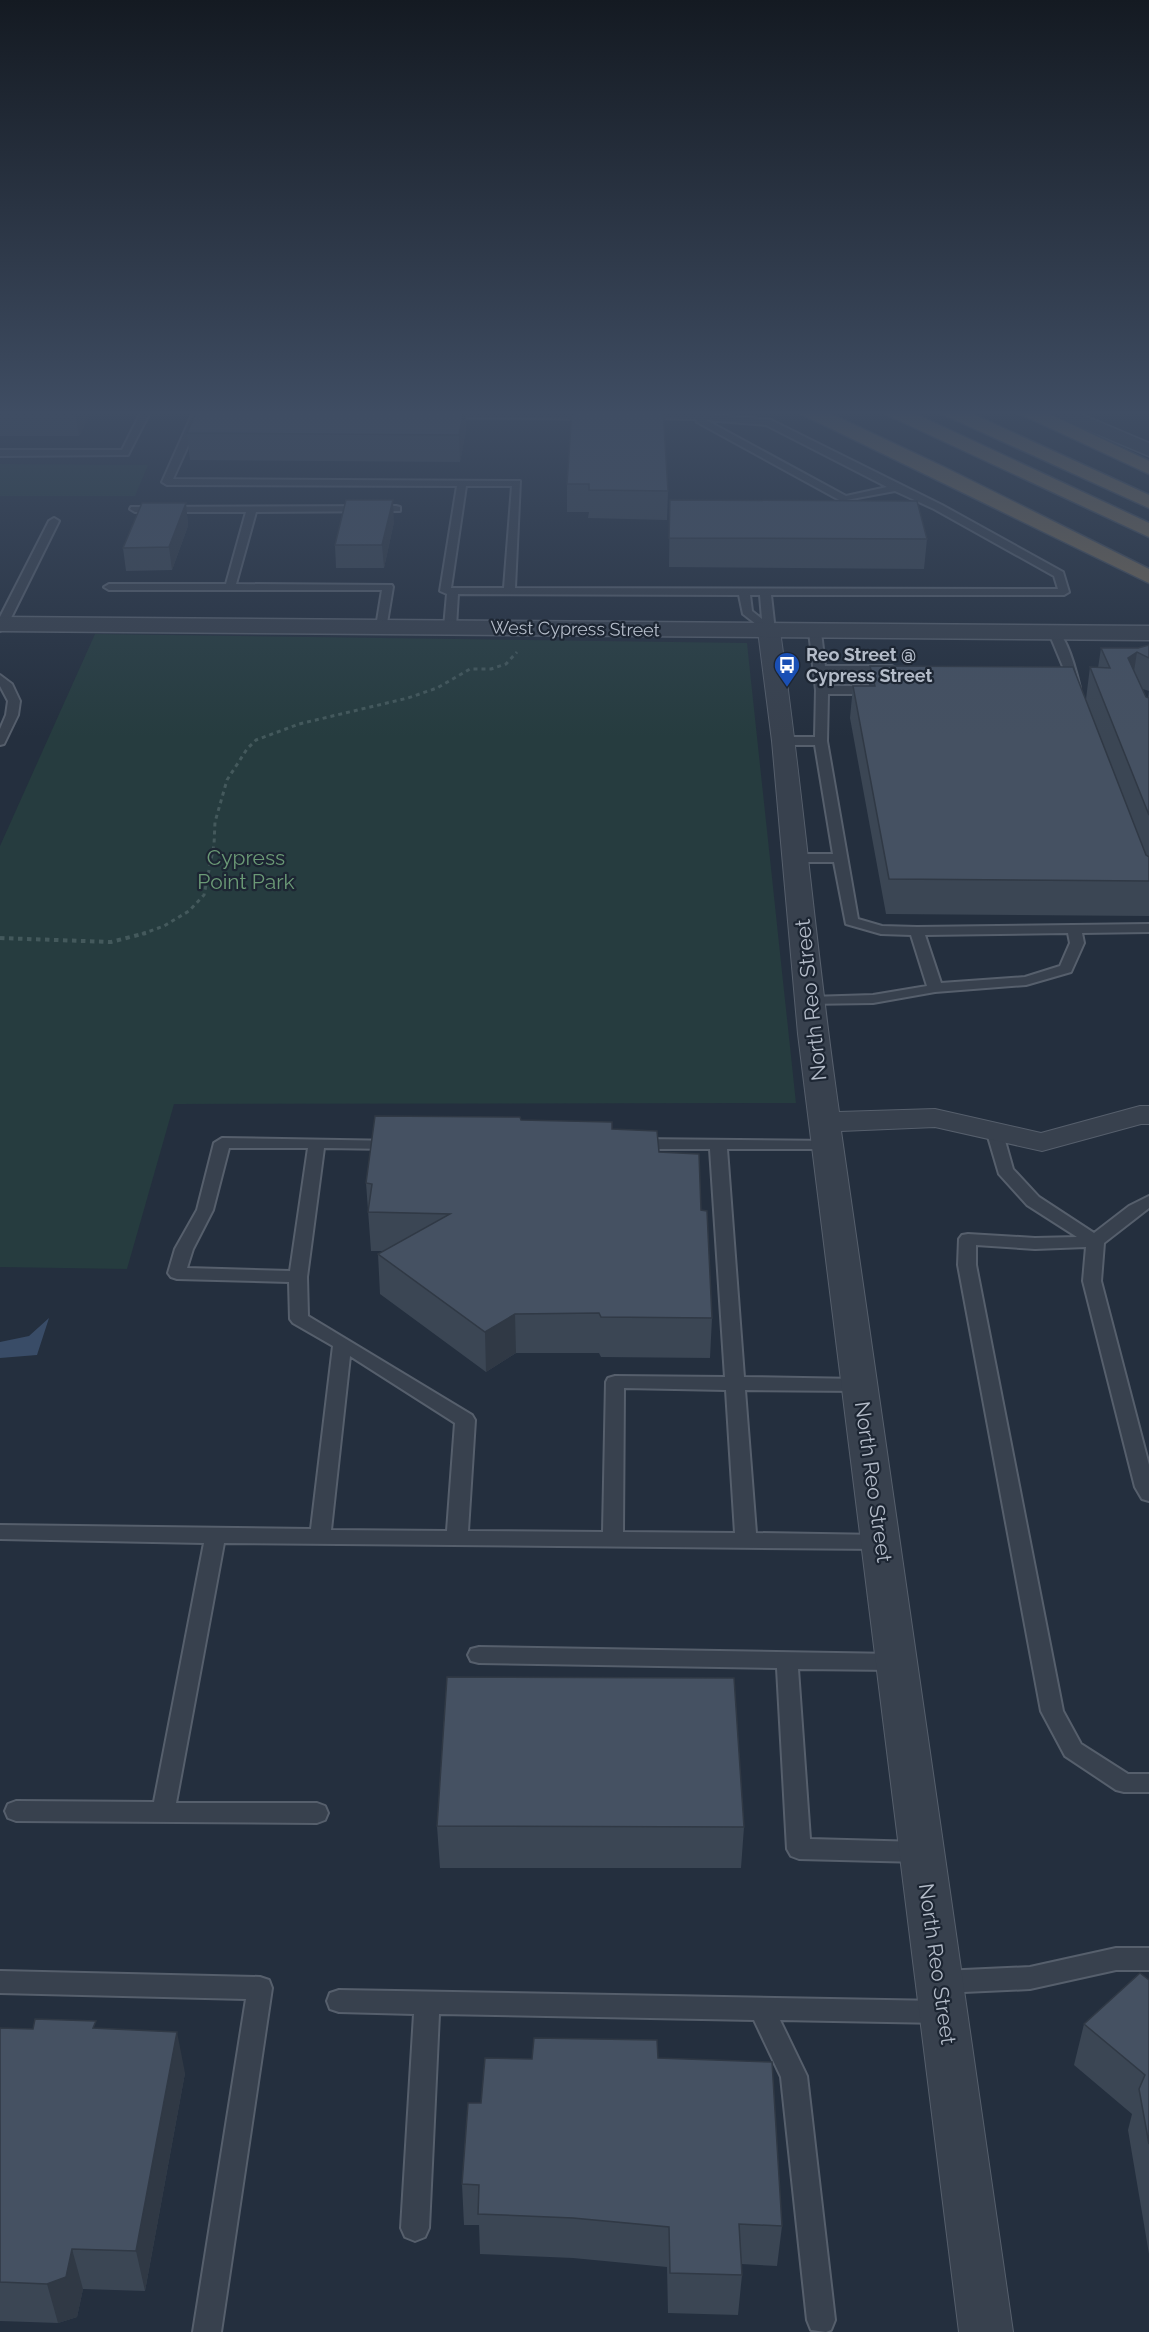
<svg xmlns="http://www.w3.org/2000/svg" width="1149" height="2332" font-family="Raleway,sans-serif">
<rect width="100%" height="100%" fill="#242f3e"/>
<path fill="#263c3f" d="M 0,464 L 148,465 L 135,496 L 0,496 Z
M 95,634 L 747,643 L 796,1103 L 174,1104 L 127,1269 L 0,1267 L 0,846 Z"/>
<path fill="#394c67" d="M 49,1318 L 37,1355 L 0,1358 L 0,1342 L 29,1336 Z"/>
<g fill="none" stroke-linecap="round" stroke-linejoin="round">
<g stroke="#565f6c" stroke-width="4">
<path id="service" d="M 142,410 L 151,410 L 128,455 L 0,456 L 0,450 L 122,450 Z
M 445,412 L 593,413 L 598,416 L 593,419 L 442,417 L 440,415 Z
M 643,413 L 694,413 L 771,420 L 942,505 L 1063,572 L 1069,592 L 1064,595 L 771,595 L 775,631 L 769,634 L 743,614 L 739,595 L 458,594 L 456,627 L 450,630 L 444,627 L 447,594 L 440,591 L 457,486 L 167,485 L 162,482 L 191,417 L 196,414 L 201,417 L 173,479 L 520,481 L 515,588 L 1058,589 L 1054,576 L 934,509 L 895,491 L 841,501 L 697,422 L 696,419 L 640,418 L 638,416 ZM 706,420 L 766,425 L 887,487 L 846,496 ZM 466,486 L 512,486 L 504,588 L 451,588 ZM 750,595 L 760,595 L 762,619 L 752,611 Z
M 396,506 L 400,507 L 400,511 L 256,512 L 236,584 L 392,585 L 393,587 L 386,629 L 382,630 L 376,627 L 382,590 L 109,590 L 104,587 L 109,584 L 226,584 L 246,512 L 135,512 L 130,509 L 131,507 Z
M 54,518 L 59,521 L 6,628 L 0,631 L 0,617 L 49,521 Z
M 815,629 L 821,632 L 825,666 L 892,666 L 898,669 L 892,672 L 826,672 L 827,686 L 875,686 L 881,690 L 875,694 L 828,694 L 827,741 L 858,919 L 882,926 L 917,927 L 1149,924 L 1149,932 L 1082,933 L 1084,943 L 1071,972 L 1026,985 L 935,992 L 873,1003 L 805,1004 L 803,1001 L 810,997 L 873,995 L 927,986 L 911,935 L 881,934 L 846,924 L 834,862 L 796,862 L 789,858 L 796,854 L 833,854 L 815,745 L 784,745 L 778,741 L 784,737 L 815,737 L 816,690 L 809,632 ZM 1068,933 L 1070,943 L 1060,966 L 1025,977 L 941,983 L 925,935 Z
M 1055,630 C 1067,634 1077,675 1080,688 L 1078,690 L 1074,692 L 1068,688 L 1064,669 L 1049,633 Z
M 0,675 L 12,684 L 20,701 L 18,715 L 4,744 L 0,745 L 0,729 L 6,715 L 8,701 L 0,686 Z
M 994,1125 L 1002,1130 L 1013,1169 L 1039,1197 L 1094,1233 L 1129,1206 L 1149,1196 L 1149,1208 L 1104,1243 L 1101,1281 L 1149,1465 L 1149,1501 L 1142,1499 L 1135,1487 L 1083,1281 L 1086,1247 L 1035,1249 L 976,1245 L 976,1265 L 1063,1711 L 1081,1744 L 1128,1774 L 1149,1774 L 1149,1792 L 1124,1792 L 1116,1790 L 1065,1756 L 1041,1711 L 958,1265 L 959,1239 L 962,1235 L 968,1234 L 1035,1238 L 1077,1237 L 1027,1205 L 999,1174 L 986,1130 Z
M 222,1138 L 398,1141 L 400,1144 L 392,1149 L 324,1148 L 307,1277 L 308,1316 L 472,1415 L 475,1420 L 468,1531 L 603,1532 L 606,1382 L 608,1378 L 615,1376 L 725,1377 L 710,1149 L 637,1149 L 629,1144 L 637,1139 L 834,1141 L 836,1144 L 828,1149 L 727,1149 L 744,1377 L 859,1379 L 866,1381 L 868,1385 L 866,1389 L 859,1391 L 745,1390 L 756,1533 L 881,1535 L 888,1537 L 891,1542 L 888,1547 L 881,1549 L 224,1543 L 176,1803 L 317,1803 L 325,1806 L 328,1813 L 325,1820 L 317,1823 L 16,1821 L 8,1818 L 5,1811 L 8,1804 L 16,1801 L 154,1802 L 204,1543 L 0,1539 L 0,1525 L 311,1529 L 333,1346 L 293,1323 L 290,1319 L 289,1282 L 177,1279 L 171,1277 L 168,1273 L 175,1249 L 197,1210 L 214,1143 ZM 229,1148 L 308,1148 L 290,1271 L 187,1268 L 193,1249 L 213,1210 ZM 350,1356 L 455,1423 L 447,1531 L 331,1530 ZM 624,1388 L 726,1390 L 735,1533 L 623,1532 Z
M 479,1647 L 896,1654 L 904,1656 L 907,1662 L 904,1668 L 896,1670 L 798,1669 L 810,1839 L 921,1842 L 929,1845 L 933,1852 L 929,1859 L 921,1862 L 799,1859 L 791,1856 L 787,1849 L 777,1668 L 479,1663 L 471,1661 L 468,1655 L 471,1649 Z
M 1116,1948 L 1149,1948 L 1149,1970 L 1116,1970 L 1030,1989 L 942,1993 L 933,1990 L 930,1982 L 933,1974 L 942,1971 L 1030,1967 Z
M 0,1971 L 260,1977 L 269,1980 L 272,1988 L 221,2332 L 193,2332 L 246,1999 L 0,1993 Z
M 339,1990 L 941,2001 L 950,2004 L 953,2012 L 950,2020 L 941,2023 L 780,2020 L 807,2076 L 835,2320 L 831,2330 L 826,2332 L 811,2330 L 807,2320 L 781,2077 L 754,2020 L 439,2014 L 429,2228 L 425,2237 L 415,2241 L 405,2237 L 401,2228 L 414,2014 L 339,2012 L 330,2009 L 327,2001 L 330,1993 Z"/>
</g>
<g stroke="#565f6c" stroke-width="2">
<path id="minor" d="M 769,625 L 777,626 L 780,631 C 803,791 816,952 839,1112 L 935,1109 L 1041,1133 L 1140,1106 L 1149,1106 L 1149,1124 L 1141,1124 L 1042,1151 L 935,1127 L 841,1131 L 1013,2332 L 959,2332 L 798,1034 L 772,741 L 758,631 L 761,626 Z"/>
</g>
<g stroke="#565f6c" stroke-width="3">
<path id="tertiary" d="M 1046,410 L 1071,410 L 1149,443 L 1149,456 L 1049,414 Z
M 0,617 L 1149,626 L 1149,640 L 0,631 Z"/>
</g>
<g stroke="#434c59" stroke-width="3">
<path id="motorway" d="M 798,410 L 823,410 L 944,467 L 1149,569 L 1149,583 L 801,414 Z
M 882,410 L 907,410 L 1149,523 L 1149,537 L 885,414 Z
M 939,410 L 964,410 L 1149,495 L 1149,508 L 942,414 Z
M 1017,410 L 1041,410 L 1149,461 L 1149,474 L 1020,414 Z"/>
</g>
<path stroke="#44595c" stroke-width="3" stroke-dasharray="4 4" stroke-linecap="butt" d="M 142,934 L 164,926 L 189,911 L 204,895 L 214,845 L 215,822 L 227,780 L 247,749 L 256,740 L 299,724 L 408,698 L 437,688 L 470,669 L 491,669 L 506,664 L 517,652"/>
<path stroke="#44595c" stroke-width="4" stroke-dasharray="4.5 4.5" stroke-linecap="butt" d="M 0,938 L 111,942 L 146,933"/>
<use href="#service" fill="#38414e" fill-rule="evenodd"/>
<use href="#minor" fill="#38414e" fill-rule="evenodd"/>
<use href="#tertiary" fill="#38414e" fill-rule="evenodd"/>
<use href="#motorway" fill="#746855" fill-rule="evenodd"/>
</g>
<path fill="#3b4654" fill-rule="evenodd" d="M 0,410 L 92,410 L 79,436 L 0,436 Z
M 572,410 L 668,491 L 667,520 L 588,518 L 589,512 L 567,512 L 567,484 Z
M 466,430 L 460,462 L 190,460 L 187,433 Z
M 670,500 L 927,539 L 924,569 L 669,567 Z
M 186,503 L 188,526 L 172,570 L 126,571 L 123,548 Z
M 394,522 L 384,568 L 336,568 L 335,545 Z
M 1149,645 L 1149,916 L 886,914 L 850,718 L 853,686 L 869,686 L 870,666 L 1086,699 L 1090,667 L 1098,668 L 1101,648 L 1138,648 ZM 1143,689 L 1149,691 L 1148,698 L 1146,697 Z
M 521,1120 L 612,1129 L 659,1152 L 701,1210 L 712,1318 L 710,1358 L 601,1357 L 599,1353 L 516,1353 L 486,1372 L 380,1294 L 378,1254 L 383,1251 L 371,1251 L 366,1183 Z
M 437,1826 L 744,1827 L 741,1868 L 440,1868 Z
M 1149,1980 L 1149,2254 L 1128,2130 L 1132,2114 L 1074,2065 L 1084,2024 Z
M 0,2028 L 33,2029 L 97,2028 L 185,2073 L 145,2291 L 83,2289 L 77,2317 L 58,2323 L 0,2321 Z
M 532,2059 L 782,2226 L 777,2266 L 741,2264 L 742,2275 L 738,2315 L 668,2313 L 667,2267 L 573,2258 L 480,2254 L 479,2225 L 464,2225 L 462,2184 L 481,2103 Z"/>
<path fill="#303945" d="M 75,410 L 92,410 L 79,436 Z
M 464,410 L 466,410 L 466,430 L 460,462 L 459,435 Z
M 393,500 L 394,522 L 384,568 L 382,545 Z
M 186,503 L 188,526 L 172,570 L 169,547 Z
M 1137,652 L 1132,684 L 1128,658 Z
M 515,1314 L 516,1353 L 486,1372 L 485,1332 Z
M 177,2032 L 185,2073 L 145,2291 L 136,2251 Z
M 72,2249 L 83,2289 L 77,2317 L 58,2323 L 47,2284 Z"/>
<path fill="#455162" stroke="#303945" stroke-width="1.5" d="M 197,410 L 464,410 L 459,435 L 187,433 Z
M 572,410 L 663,410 L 668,491 L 589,490 L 589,484 L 567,484 Z
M 346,500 L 393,500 L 382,545 L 335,545 Z
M 670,500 L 917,501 L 927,539 L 669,538 Z
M 142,503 L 186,503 L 169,547 L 123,548 Z
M 1149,645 L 1149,658 L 1137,652 L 1128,658 L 1146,697 L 1149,698 L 1149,815 L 1090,667 L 1110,668 L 1101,648 L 1138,648 Z
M 870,666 L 1073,667 L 1146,855 L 1149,857 L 1149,881 L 889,879 L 853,686 L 875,686 Z
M 375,1116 L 520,1117 L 521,1120 L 612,1122 L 612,1129 L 657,1131 L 659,1152 L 699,1154 L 701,1210 L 707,1211 L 712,1318 L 601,1317 L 599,1313 L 515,1314 L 485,1332 L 378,1254 L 450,1214 L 368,1212 L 372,1184 L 366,1183 Z
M 447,1677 L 734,1678 L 744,1827 L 437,1826 Z
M 1140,1973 L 1149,1980 L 1149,2144 L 1139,2089 L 1145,2075 L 1084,2024 Z
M 35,2019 L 96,2021 L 93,2028 L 177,2032 L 136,2251 L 72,2249 L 66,2277 L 47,2284 L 0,2282 L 0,2028 L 33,2029 Z
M 534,2038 L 657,2040 L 658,2058 L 772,2062 L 782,2226 L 739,2224 L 742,2275 L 670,2273 L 669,2227 L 573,2218 L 478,2214 L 479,2185 L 462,2184 L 468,2103 L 481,2103 L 485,2058 L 532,2059 Z"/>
<linearGradient id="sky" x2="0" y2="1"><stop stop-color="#141a22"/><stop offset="0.56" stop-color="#3f4d63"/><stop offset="1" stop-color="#3f4d63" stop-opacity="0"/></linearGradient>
<rect width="1149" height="737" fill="url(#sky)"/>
<defs>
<g id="bus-pin" transform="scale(1.35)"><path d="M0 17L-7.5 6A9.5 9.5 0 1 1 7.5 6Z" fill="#1a4fb4" stroke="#1d2633"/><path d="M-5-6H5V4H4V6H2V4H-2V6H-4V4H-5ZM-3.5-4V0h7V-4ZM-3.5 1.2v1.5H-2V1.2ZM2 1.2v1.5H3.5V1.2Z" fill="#fff"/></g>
</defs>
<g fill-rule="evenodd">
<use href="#bus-pin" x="787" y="665"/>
</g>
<g text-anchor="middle" stroke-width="4.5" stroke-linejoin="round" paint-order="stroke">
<g font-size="18" fill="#b4bcc9" stroke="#1d2633">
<text transform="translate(575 629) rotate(1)" y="6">West Cypress Street</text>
</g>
<g font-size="18" font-weight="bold" fill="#b4bcc9" stroke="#1d2633" text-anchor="start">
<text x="806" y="661">Reo Street @<tspan x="806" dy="21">Cypress Street</tspan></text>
</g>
<g font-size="21" fill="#6b9a76" stroke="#1d2633">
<text x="246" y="865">Cypress<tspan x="246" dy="24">Point Park</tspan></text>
</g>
<g font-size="21" fill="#b4bcc9" stroke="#1d2633">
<text transform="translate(811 1000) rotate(-96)" y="7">North Reo Street</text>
<text transform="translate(873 1482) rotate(82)" y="7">North Reo Street</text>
<text transform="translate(937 1964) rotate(82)" y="7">North Reo Street</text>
</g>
</g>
</svg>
